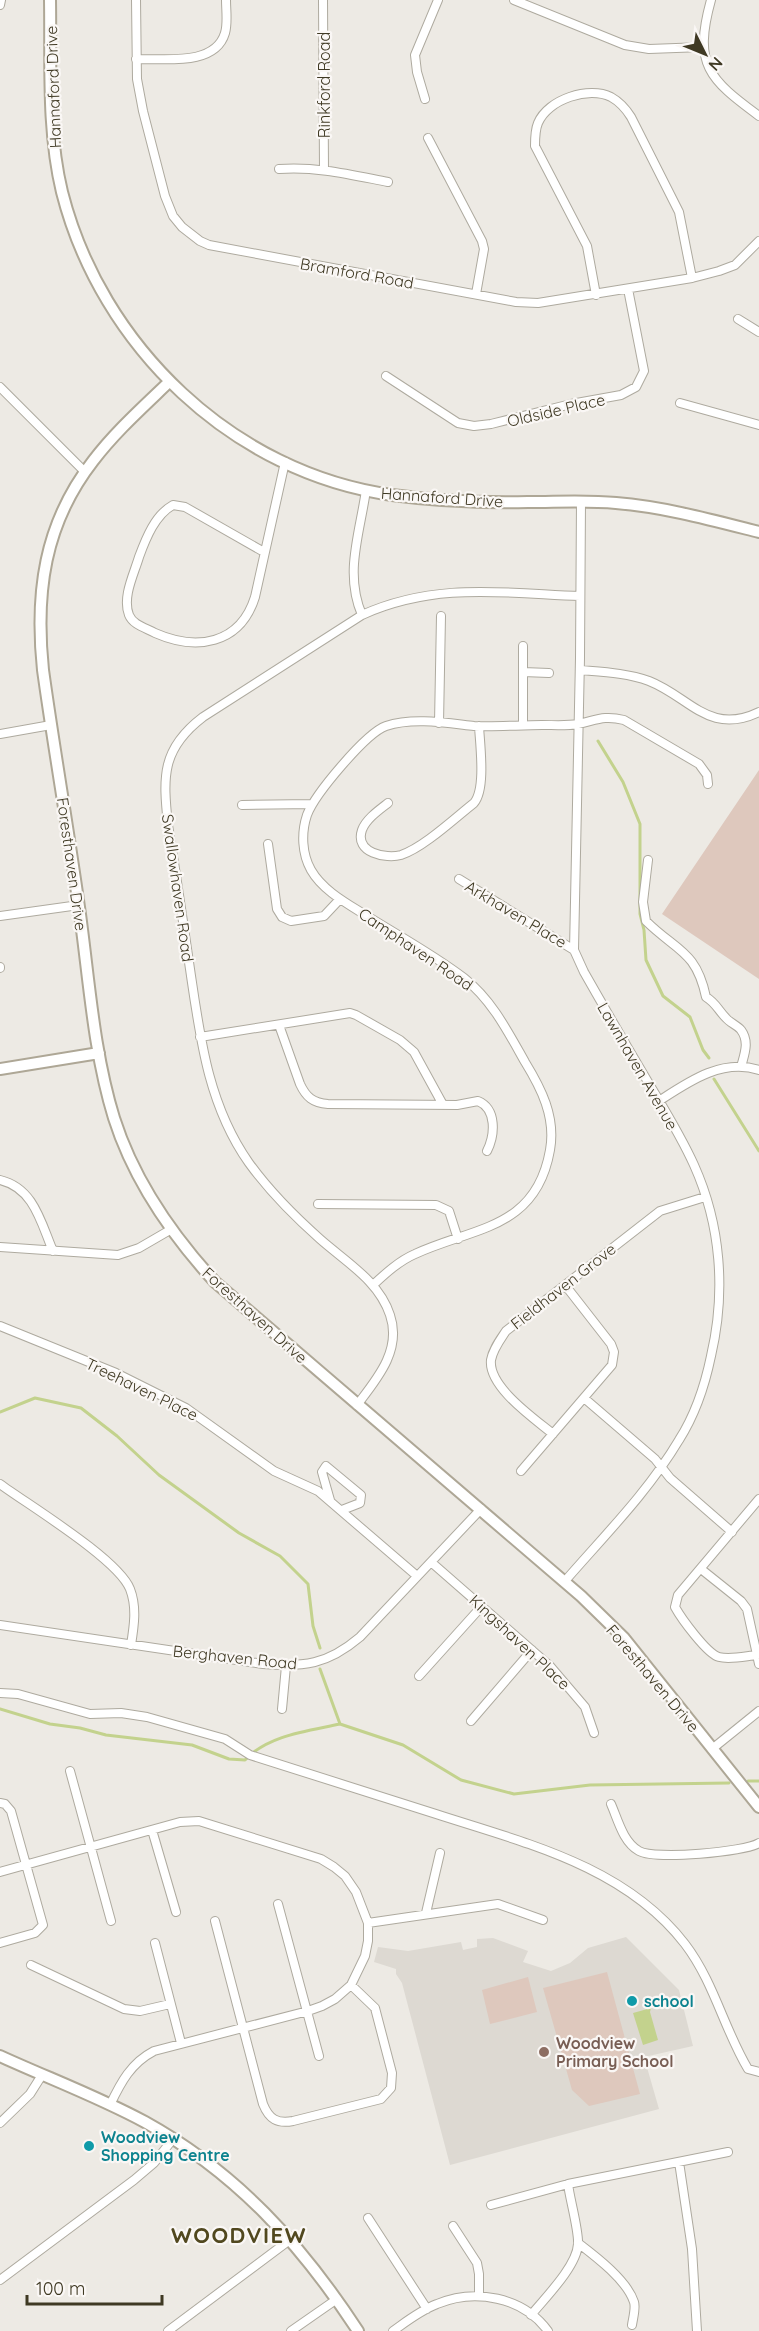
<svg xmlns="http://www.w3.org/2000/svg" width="759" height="2331" font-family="Quicksand,sans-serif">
<rect width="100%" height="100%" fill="#edeae4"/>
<path fill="#ddd9d2" d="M 626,1937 L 679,1990 L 693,2046 L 644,2057 L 659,2109 L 450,2165 L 402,1983 L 396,1974 L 396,1969 L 374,1962 L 378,1947 L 408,1951 L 461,1942 L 463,1950 L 477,1947 L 477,1939 L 493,1938 L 528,1951 L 523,1962 L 551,1971 L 570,1963 L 588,1948 Z"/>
<path fill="#dec8bd" d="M 759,770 L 759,979 L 662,914 Z
M 607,1972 L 640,2094 L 589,2106 L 572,2090 L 543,1988 Z
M 528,1977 L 537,2012 L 490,2024 L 482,1990 Z"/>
<path fill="#c3d28d" d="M 651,2008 L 650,2012 L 658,2040 L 643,2045 L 633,2013 Z"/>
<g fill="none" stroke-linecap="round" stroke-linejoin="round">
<path stroke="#c3d28d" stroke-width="3" d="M 598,741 L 623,782 L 640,824 L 640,914 L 644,930 L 646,960 L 663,996 L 690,1017 L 703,1050 L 709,1058
M 714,1079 L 759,1151
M 0,1412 L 35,1398 L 81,1408 L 117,1436 L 159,1475 L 239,1533 L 280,1556 L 308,1584 L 313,1626 L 320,1648
M 320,1669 L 340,1724 L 403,1745 L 461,1780 L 514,1794 L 590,1785 L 729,1783
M 0,1709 L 50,1724 L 80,1728 L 106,1735 L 192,1745 L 229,1759 L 245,1760 C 268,1735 308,1731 340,1724
M 748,1781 L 759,1781"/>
<g stroke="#aeaa9f" stroke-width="10">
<path id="street" d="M 136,0 L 137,79 L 143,111 L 165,196 L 173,216 L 182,227 L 200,241 L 209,245 L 516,302 L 538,303 L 692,278 L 719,271 L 735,265 L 759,241
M 323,0 L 324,170
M 514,0 L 625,45 L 649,49 L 703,47
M 711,0 C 693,65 709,79 759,116
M 0,5 L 1,0
M 136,59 C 163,58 215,67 225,33 C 228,23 226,11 226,0
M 425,99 L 417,72 L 415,55 L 438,0
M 428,138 L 482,241 L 484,249 L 476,294
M 279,169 C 316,166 352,175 388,182
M 596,295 L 587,246 L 535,146 C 535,138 535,130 538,123 C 548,99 589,86 611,97 C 620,102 626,109 631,117 L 679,212 L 692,278
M 738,319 L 759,332
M 386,376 L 458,423 L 474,426 L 491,424 L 571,404 L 621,395 L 636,387 L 644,371 L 628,289
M 0,387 L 85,472
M 680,403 L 759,425
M 264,552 L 185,507 L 173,505 C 155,515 146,538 139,557 C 134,574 122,597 129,615 C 133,625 146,628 155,633 C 196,651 240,645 255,597 L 285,462
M 362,615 C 344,573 360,533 366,490
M 580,670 C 603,672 627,673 649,681 C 690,697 709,736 759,712
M 523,672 L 549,673
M 439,723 L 441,616
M 523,725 L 523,646
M 0,734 L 51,725
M 388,803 C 379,810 366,819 362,830 C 354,853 386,859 401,855 C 423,848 455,818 474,803 C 486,789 480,745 479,726
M 242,805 L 312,804
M 268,844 L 277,909 L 282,917 L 291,921 L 324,916 L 340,899
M 648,860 L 643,902 L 646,921 C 676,951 696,950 706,997 C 716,1003 718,1010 726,1018 C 730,1023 737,1025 741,1030 C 750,1042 744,1055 741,1067
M 459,879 L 574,950
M 0,916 L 79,905
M 0,967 L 0,968
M 279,1025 L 300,1084 C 306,1097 313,1103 328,1104 L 457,1105 L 478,1101 C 497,1109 495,1135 487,1151
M 200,1037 L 350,1013 L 356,1015 L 400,1040 L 414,1052 L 442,1103
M 659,1101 C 688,1082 722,1058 759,1070
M 0,1180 C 34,1188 41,1223 53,1251
M 318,1204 L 436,1205 L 449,1211 L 458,1239
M 0,1247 L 118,1255 L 139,1248 L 170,1230
M 373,1285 C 386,1273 399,1261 415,1254 C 473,1227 536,1230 550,1150 C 556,1117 541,1088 525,1062 C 508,1032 492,1000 464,978 C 434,955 399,936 367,916 C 348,904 323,891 311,870 C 302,854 301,833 307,815 C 315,794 366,733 386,726 C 413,717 447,723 474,726 C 497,727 520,725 542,725 C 554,725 567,726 578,724 C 597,720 604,715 624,720 L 699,764 L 707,775 L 708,784
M 0,1326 L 116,1373 L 186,1408 L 274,1471 L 318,1491 L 417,1576
M 584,1398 L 655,1459 L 670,1478 L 732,1532
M 357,1405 C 377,1379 402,1350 390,1315 C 379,1281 346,1262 320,1239 C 294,1216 270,1192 249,1163 C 208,1105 200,1037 190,969 C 183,921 176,873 168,825 C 163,777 161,749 203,717 L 362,615 C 435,582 503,593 580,596
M 553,1434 C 535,1419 488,1387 491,1360 C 493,1349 500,1340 506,1331 L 660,1211 L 705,1197
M 521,1471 L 612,1365 L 614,1352 L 611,1344 L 565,1285
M 0,1484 C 30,1506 118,1559 130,1589 C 137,1607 134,1626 131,1645
M 330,1500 L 322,1472 L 326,1466 L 361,1495 L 360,1503 L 342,1510
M 431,1562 L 550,1666 L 585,1707 L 594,1733
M 701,1569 L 741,1601 L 747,1609 L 759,1664
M 565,1581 C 604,1536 648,1492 679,1440 C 695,1415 705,1385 711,1356 C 726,1292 721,1225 694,1165 C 681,1136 664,1109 648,1082 C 626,1045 605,1009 584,972 L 574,950 L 580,658 L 581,501
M 0,1625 L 263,1664 C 304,1667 327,1665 360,1637 L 481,1509
M 757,1655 C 746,1656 730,1660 719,1657 C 707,1654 681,1618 675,1607 L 678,1595 L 759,1499
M 419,1676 L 482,1606
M 0,1693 L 18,1694 L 90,1714 L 121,1713 L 147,1717 L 225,1739 L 250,1755 C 312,1775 374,1794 436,1814 C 525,1843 625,1866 685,1944 C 714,1982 724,2029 748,2069 L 759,2072
M 282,1709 L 286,1666
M 471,1721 L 532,1650
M 712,1749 L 759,1711
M 70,1771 L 111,1921
M 0,1803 L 5,1804 L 11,1811 L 43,1925 L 35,1933 L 0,1943
M 611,1804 C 618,1820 623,1842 639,1851 C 655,1860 745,1852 759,1843
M 152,1830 L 176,1912
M 0,1872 L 180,1822 L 199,1821 L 321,1859 L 334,1867 L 345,1876 L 356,1892 L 368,1923 L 368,1941 L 365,1956 L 351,1985 L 335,1999 L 322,2006 L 308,2011 L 154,2051 C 131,2063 121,2082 110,2105
M 278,1904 L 319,2056
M 426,1913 L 440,1853
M 215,1921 L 263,2104 C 269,2119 277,2124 293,2121 L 381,2099 L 391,2088 L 392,2073 L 375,2008 L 351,1985
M 368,1923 L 498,1904 L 543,1920
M 155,1943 L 181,2043
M 31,1965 L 124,2009 L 140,2011 L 170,2004
M 0,2123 L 30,2094 L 42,2075
M 679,2162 L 692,2249 L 697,2331
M 491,2205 L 568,2184 L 728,2152
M 368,2218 L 427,2309
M 453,2226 L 477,2263 L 479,2274 L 479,2295
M 578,2243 C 595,2256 627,2280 634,2302 C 636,2308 633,2318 632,2325
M 0,2280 L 134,2180 L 154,2163 L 173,2139
M 531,2315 C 545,2298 577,2266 578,2244 C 579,2231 570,2200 568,2184
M 168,2331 L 291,2239
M 291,2331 L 337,2299
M 393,2331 C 407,2321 421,2310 437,2304 C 475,2288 523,2297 548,2331"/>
</g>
<g stroke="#aea796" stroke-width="14">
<path id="secondary" d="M 50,0 C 51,64 47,130 62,192 C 101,346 233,473 392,495 C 437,501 483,503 528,502 C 557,502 587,500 616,503 C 665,507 712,520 759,532
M 169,382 C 143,407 115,432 93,461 C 44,524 35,593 43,670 C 54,749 68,828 79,907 C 89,977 93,1050 114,1118 C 134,1181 171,1234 215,1282 L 581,1596 L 624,1638 L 759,1807
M 0,1069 L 99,1053
M 0,2056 C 48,2078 99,2097 145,2122 C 237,2173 301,2244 358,2331"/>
</g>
<use href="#street" stroke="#fff" stroke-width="8"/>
<use href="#secondary" stroke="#fff" stroke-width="10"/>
</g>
<g fill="#0f9aa8" stroke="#faf7f5" stroke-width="2">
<circle cx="632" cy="2001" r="6"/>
<circle cx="89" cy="2146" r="6"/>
</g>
<circle fill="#8d6e63" stroke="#faf7f5" stroke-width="2" cx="544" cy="2052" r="6"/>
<g text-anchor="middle" stroke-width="4.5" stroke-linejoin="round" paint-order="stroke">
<g font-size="16" fill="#3f3923" stroke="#faf7f5">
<text transform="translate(324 85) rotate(-90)" y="6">Rinkford Road</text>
<text transform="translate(53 87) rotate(-92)" y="6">Hannaford Drive</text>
<text transform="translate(357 273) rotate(10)" y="6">Bramford Road</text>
<text transform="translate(556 410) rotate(-13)" y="6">Oldside Place</text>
<text transform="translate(442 497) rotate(4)" y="6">Hannaford Drive</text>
<text transform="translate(72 864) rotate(82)" y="6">Foresthaven Drive</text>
<text transform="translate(178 888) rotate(82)" y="6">Swallowhaven Road</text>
<text transform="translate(516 914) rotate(31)" y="6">Arkhaven Place</text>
<text transform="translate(416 949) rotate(34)" y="6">Camphaven Road</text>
<text transform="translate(638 1066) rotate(60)" y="6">Lawnhaven Avenue</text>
<text transform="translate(563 1286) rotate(-38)" y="6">Fieldhaven Grove</text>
<text transform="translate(255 1315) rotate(42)" y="6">Foresthaven Drive</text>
<text transform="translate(142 1389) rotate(26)" y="6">Treehaven Place</text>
<text transform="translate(520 1642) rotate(43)" y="6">Kingshaven Place</text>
<text transform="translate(235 1657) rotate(6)" y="6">Berghaven Road</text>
<text transform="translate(653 1678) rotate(50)" y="6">Foresthaven Drive</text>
</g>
<g font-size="16" font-weight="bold" fill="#0d838f" stroke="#faf7f5" text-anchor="start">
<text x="644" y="2007">school</text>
<text x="101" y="2143">Woodview<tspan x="101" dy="18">Shopping Centre</tspan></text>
</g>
<g font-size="16" font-weight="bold" fill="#785e54" stroke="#faf7f5" text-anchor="start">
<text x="556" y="2049">Woodview<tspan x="556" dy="18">Primary School</tspan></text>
</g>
<g font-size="22" font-weight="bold" letter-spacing="1.5" fill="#51481f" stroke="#faf7f5">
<text x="239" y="2243">WOODVIEW</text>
</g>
</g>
<g transform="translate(705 54) rotate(133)" stroke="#faf7f5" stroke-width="4.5" paint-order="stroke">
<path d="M0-4.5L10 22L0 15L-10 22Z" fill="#3f3923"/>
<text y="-9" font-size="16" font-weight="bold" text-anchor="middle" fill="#3f3923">N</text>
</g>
<path d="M27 2295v9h135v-9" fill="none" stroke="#3f3923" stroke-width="3"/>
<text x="36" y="2295" font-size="18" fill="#3f3923" stroke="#faf7f5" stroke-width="4.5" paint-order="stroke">100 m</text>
</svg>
